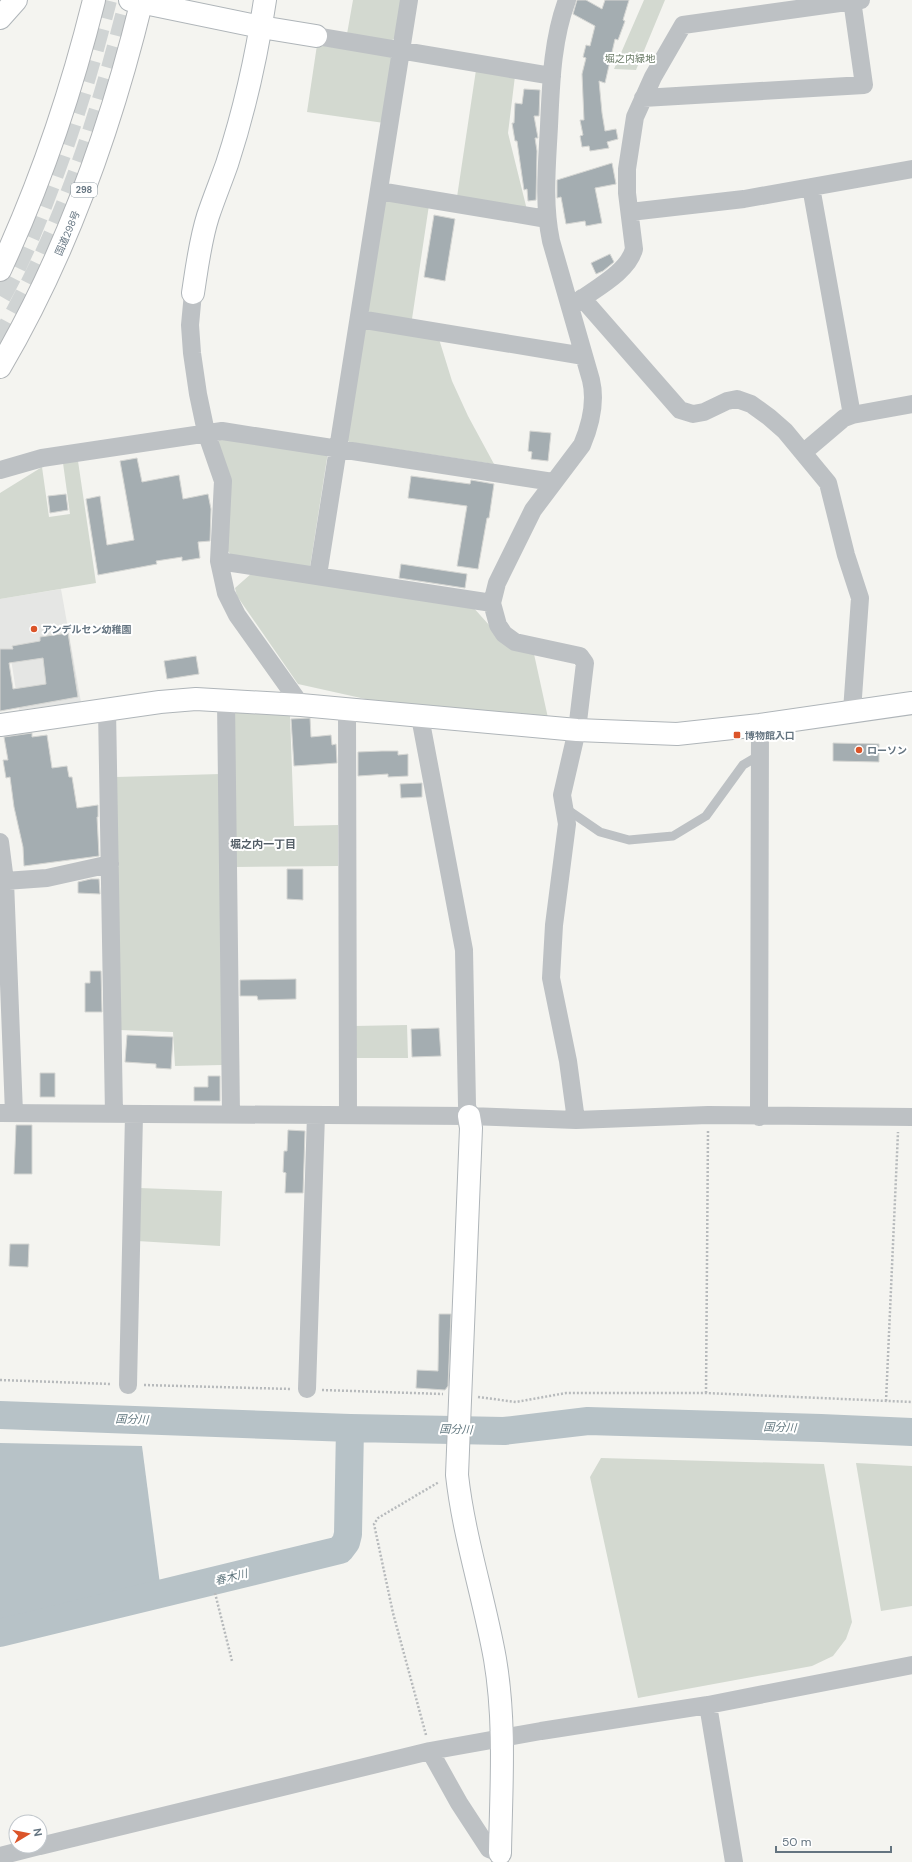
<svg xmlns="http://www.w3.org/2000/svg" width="912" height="1862" font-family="'DM Sans','Noto Sans JP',sans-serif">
<rect width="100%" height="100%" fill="#f4f4f0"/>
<path fill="#e5e6e4" d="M 61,589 L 81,702 L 19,710 L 11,659 L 0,660 L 0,599 Z"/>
<path fill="#d3d9d0" d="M 353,0 L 402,0 L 396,37 L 391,41 L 347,34 Z
M 644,0 L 665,0 L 636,70 L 614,69 Z
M 317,45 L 390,55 L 393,60 L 384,123 L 307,112 Z
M 476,70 L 515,76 L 508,133 L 527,210 L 457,197 Z
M 388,200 L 429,205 L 412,319 L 372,314 L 368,311 L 384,203 Z
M 364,328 L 439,339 L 452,381 L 468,416 L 494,464 L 349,442 L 345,437 Z
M 220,438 L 328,452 L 310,567 L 232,556 L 227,550 L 218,443 Z
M 78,461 L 96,583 L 0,599 L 0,493 L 42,467 L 49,517 L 70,514 L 63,463 Z
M 252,573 L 472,606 L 507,645 L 534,654 L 548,718 L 388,704 L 298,684 L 237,596 L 235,588 Z
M 236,710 L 290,715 L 294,826 L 338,825 L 338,866 L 235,867 L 231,717 Z
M 220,774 L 222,1065 L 175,1066 L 173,1032 L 119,1030 L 116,777 Z
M 407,1025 L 408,1058 L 355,1058 L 354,1026 Z
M 139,1188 L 222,1191 L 220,1246 L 137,1241 Z
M 601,1458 L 824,1464 L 852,1622 L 846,1639 L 833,1656 L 812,1666 L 638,1698 L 590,1477 Z
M 856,1463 L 912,1466 L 912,1606 L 881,1611 Z"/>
<path fill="#b7c2c7" d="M 0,1443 L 142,1446 L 160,1584 L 0,1624 Z"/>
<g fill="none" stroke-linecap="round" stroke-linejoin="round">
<path stroke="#b7c2c7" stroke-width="28" d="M 0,1415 L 350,1428 L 504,1431 L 588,1421 L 821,1428 L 912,1432
M 0,1633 L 340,1550 L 346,1542 L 348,1534 L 350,1428"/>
</g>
<path fill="#a4adb1" stroke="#d5d6d3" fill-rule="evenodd" d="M 577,0 L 586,0 L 602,9 L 605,0 L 629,0 L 623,20 L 625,21 L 618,40 L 615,39 L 605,83 L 599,81 L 602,113 L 605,131 L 616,129 L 618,139 L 607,142 L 609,148 L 590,151 L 589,146 L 582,147 L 580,136 L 583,135 L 580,120 L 584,120 L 582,74 L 586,58 L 583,57 L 586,45 L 590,46 L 595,26 L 573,14 Z
M 524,89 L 540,90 L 539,116 L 534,116 L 538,138 L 535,138 L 537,151 L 536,200 L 528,201 L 527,189 L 524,190 L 517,141 L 515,141 L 512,123 L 514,123 L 515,103 L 522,104 Z
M 612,163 L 616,184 L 595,188 L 602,223 L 586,226 L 585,221 L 566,224 L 561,197 L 557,198 L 557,180 Z
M 434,215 L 455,219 L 445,281 L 424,277 Z
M 610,254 L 614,262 L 603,271 L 596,274 L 591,263 Z
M 530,431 L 551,433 L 548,461 L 531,459 L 532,452 L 528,451 Z
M 137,458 L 142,482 L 179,475 L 183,499 L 208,494 L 211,509 L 210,541 L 198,542 L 200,558 L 182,561 L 182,557 L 156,561 L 157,564 L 98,575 L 86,499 L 100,496 L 107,545 L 134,540 L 120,461 Z
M 411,476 L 470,484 L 471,480 L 494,484 L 489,518 L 487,518 L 478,569 L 457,566 L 467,506 L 408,498 Z
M 66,494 L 68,510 L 50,513 L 48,496 Z
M 401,564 L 467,574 L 465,588 L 399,578 Z
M 68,633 L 78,697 L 0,711 L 0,649 L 13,649 L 12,646 L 40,641 L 40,637 ZM 43,658 L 46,684 L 13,689 L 9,663 Z
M 196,656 L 199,674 L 167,679 L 164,661 Z
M 310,718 L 311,737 L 331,735 L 332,745 L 336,744 L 337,763 L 294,766 L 291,719 Z
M 32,733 L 32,737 L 47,735 L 52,768 L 67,766 L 69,777 L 72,777 L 77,808 L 98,805 L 98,817 L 97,817 L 99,856 L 24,866 L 23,847 L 14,807 L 10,777 L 6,778 L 3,760 L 8,760 L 4,737 Z
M 833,743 L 879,744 L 879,762 L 833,761 Z
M 382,751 L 398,751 L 398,755 L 408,754 L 408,776 L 388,777 L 388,774 L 358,776 L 358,752 Z
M 422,783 L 422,797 L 401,798 L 400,784 Z
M 287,869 L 303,869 L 303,900 L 287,899 Z
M 91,879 L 99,879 L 100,894 L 78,893 L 78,882 Z
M 90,971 L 101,971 L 102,1012 L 85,1012 L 85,983 L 90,983 Z
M 296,979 L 296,999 L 258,1000 L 257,996 L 240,996 L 240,980 Z
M 439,1028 L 441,1056 L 412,1057 L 411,1029 Z
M 127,1035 L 173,1037 L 171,1069 L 156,1068 L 156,1064 L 125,1062 Z
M 40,1073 L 55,1073 L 55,1097 L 40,1097 Z
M 208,1076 L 220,1076 L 220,1101 L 194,1101 L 194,1087 L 208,1087 Z
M 16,1125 L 32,1125 L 32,1174 L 14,1174 Z
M 288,1130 L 305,1131 L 303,1193 L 285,1193 L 286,1173 L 283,1172 L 284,1151 L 287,1151 Z
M 10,1244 L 29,1244 L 28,1267 L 9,1266 Z
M 439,1314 L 451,1314 L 448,1386 L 445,1390 L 416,1388 L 417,1370 L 438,1371 Z"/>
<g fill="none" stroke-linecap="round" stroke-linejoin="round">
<path stroke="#d0d4d4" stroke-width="22" stroke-dasharray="22 11" stroke-linecap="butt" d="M 0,296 C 22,257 38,215 53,174 C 74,117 91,59 106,0
M 0,343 C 21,305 41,267 58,226 C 89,154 111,76 130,0"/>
<g stroke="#afb5b9" stroke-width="24">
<path id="secondary" d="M 130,0 L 261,27 L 316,36
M 0,18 L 16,0
M 193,293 C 197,267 200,241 208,216 C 214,198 221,181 227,164 C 244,112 257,54 265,0
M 0,725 L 160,702 L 196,699 L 301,705 L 577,730 L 677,734 L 760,725 L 912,703
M 469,1116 L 471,1128 L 457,1475 C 464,1538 484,1597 495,1659 C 506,1724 501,1789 500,1853"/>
</g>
<g stroke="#b0b4b7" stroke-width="24">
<path id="highway" d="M 0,270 C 40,184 71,93 94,0
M 0,367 C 67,253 111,128 142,0"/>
</g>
<path stroke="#b7babc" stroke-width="2.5" stroke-dasharray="2 2" stroke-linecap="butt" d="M 0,1380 L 111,1384
M 144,1385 L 291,1389
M 322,1390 L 443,1394
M 706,1393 L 708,1130
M 478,1397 L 516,1402 L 566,1393 L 706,1393 L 912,1402
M 886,1401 L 898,1132
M 215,1593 L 232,1661
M 426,1735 L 393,1613 L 374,1524 L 378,1518 L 439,1482"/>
<path stroke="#bdc1c4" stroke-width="9" d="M 565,808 L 600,832 L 629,840 L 673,836 L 706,816 L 743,765 L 760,755"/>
<path stroke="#bdc1c4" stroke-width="18" d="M 567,0 C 552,40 551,84 549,126 C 547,165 543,203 551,241 L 591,380 C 596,401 590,426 582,445 L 533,510 L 497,583 L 492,603 L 498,625 L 504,634 L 515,642 L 580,656 L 585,663 L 577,730 L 562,795 L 567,824 L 554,925 L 551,978 L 568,1061 L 576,1120
M 316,36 L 552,76
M 643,98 L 864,85 L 852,0
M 811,187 L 852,415
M 379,191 L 547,219
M 630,212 L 744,199 L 912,169
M 193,293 L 190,325 L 192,353 L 198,394 L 206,432 L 223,481 L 219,561 L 226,593 L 237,615 L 301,705
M 582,298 L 680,410 L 693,414 L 704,412 L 727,401 L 737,399 L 751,404 L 769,417 L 785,431 L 828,483 L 846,555 L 860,598 L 852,711
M 572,306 C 592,290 628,273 634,249 L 627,193 L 627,169 L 635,117 L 653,77 L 683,25 L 861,0
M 359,319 L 584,356
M 804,452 L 844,418 L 852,415 L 912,404
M 0,470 L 42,458 L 222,431 L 553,482
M 219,561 L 492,603
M 318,575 L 409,0
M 226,701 L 231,1114
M 107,709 L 114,1114
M 347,710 L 348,1115
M 420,717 L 464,950 L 467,1105 L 469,1116
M 0,842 L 5,881 L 14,1113
M 5,881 L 47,878 L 110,864
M 0,1113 L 469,1116 L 576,1120 L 708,1115 L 912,1117
M 759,1117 L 760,725
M 128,1385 L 134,1115
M 307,1389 L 316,1115
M 708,1705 L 734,1862
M 430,1751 L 459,1803 L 489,1849 L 500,1853 L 500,1862
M 40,1846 L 430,1751 L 541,1731 L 708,1705 L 912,1665
M 0,1856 L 39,1846"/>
<use href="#secondary" stroke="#fff" stroke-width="22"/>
<use href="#highway" stroke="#fff" stroke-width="22"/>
</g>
<g fill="#db5429" stroke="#fff" stroke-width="1.5">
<circle cx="34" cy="629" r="4"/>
<rect x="733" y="731" width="8" height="8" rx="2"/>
<circle cx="859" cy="750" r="4"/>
</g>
<g text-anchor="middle" stroke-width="4" stroke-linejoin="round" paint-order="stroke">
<rect fill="#fff" stroke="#929ea6" stroke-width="1" x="71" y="183" width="26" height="14" rx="3"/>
<g font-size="9" font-weight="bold" fill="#647480">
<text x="84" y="193">298</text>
</g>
<g font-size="10" fill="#677863" stroke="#fff">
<text x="630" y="62">堀之内緑地</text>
</g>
<g font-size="10" fill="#647480" stroke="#fff">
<text transform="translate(67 233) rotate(-67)" y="4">国道298号</text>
</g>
<g font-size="10" font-weight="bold" fill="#647480" stroke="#fff" text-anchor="start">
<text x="42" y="633">アンデルセン幼稚園</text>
<text x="745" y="739">博物館入口</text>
<text x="867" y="754">ローソン</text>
</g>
<g font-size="11" font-weight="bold" fill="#525d66" stroke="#fff">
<text x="263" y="848">堀之内一丁目</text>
</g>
<g font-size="11" font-style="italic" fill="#60767e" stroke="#fff">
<text transform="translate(132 1419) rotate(2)" y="4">国分川</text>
<text transform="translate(780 1427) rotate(2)" y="4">国分川</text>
<text transform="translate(456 1429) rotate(2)" y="4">国分川</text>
<text transform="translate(231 1577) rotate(-14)" y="4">春木川</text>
</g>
</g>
<g transform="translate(28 1834) rotate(80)"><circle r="19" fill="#ffffff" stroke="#c1c7cc"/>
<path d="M0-3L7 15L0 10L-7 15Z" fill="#db5429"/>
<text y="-6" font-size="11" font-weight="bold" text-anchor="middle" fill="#647480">N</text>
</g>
<path d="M776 1846v6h115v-6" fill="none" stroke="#647480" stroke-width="2"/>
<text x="782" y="1846" font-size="12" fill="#647480" stroke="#ffffff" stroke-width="3" paint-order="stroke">50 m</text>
</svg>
